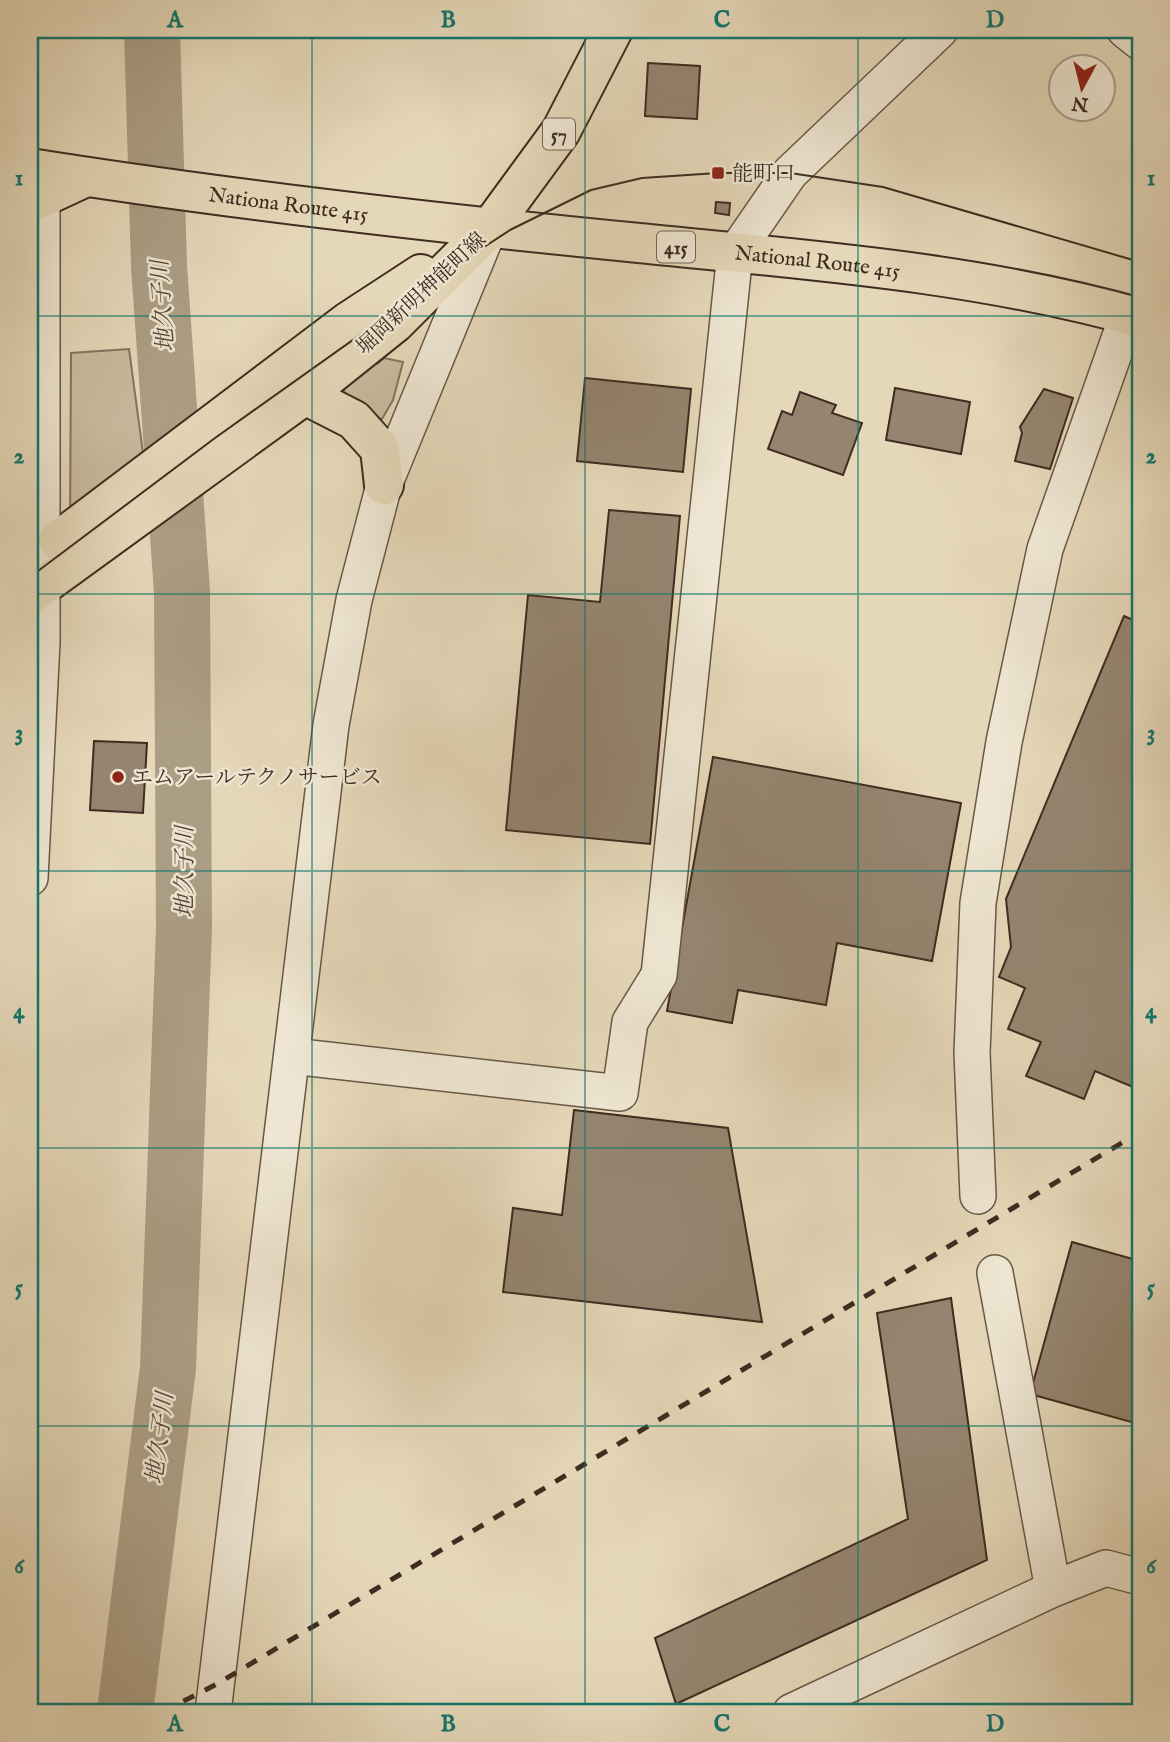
<svg xmlns="http://www.w3.org/2000/svg" width="1170" height="1742" font-family="'IM FELL English','Noto Serif JP',serif">
<rect width="100%" height="100%" fill="#e5d8b9"/>
<filter id="stains"><feTurbulence type="fractalNoise" baseFrequency=".00286" numOctaves="4"/><feColorMatrix values="0 0 0 0 .2 0 0 0 0 .09 0 0 0 0 .02 0 0 0 .5 -.17"/></filter>
<radialGradient id="worn" r=".72"><stop offset=".6" stop-color="#630" stop-opacity="0"/><stop offset="1" stop-color="#630" stop-opacity=".3"/></radialGradient>
<path fill="#c9bb9f" stroke="#847460" stroke-width="2" d="M 129,349 L 145,468 L 70,530 L 71,353 Z
M 384,358 L 403,362 L 393,400 L 382,419 C 363,416 348,404 342,386 L 366,363 L 377,364 Z"/>
<g fill="none" stroke-linecap="round" stroke-linejoin="round">
<path stroke="#ac9e85" stroke-width="56" d="M 125,1712 L 168,1368 L 184,928 L 182,592 L 159,266 L 152,30"/>
</g>
<path fill="#958570" stroke="#3e2c21" stroke-width="2" d="M 648,63 L 700,66 L 697,119 L 645,116 Z
M 716,202 L 730,203 L 729,215 L 715,213 Z
M 585,378 L 691,389 L 683,472 L 577,461 Z
M 895,388 L 970,402 L 961,454 L 886,440 Z
M 1044,389 L 1073,398 L 1050,469 L 1015,461 L 1022,433 L 1020,427 Z
M 800,392 L 836,405 L 832,413 L 862,423 L 843,475 L 768,449 L 782,411 L 792,415 Z
M 609,510 L 680,516 L 650,844 L 506,830 L 528,595 L 600,602 Z
M 1124,616 L 1140,623 L 1140,1090 L 1095,1071 L 1084,1099 L 1026,1076 L 1041,1042 L 1008,1029 L 1025,988 L 999,977 L 1011,947 L 1006,899 Z
M 94,741 L 147,743 L 143,813 L 90,810 Z
M 713,757 L 961,803 L 932,961 L 837,943 L 826,1005 L 738,990 L 732,1023 L 667,1011 Z
M 574,1110 L 728,1128 L 762,1322 L 503,1292 L 513,1208 L 562,1215 Z
M 1072,1242 L 1140,1261 L 1140,1405 L 1135,1423 L 1030,1394 Z
M 951,1298 L 987,1560 L 676,1704 L 655,1638 L 908,1519 L 877,1313 Z"/>
<g fill="none" stroke-linecap="round" stroke-linejoin="round">
<g stroke="#685747" stroke-width="38">
<path id="minor" d="M 1125,30 L 1140,42
M 30,878 L 42,642 L 42,199
M 292,1056 L 620,1093 L 630,1022 L 659,975 L 735,253 L 790,173 L 940,30
M 978,1196 L 972,1053 L 978,903 L 1004,742 L 1045,549 L 1128,314
M 995,1273 L 1053,1589
M 213,1712 L 331,725 L 354,600 L 384,485 L 487,234
M 791,1712 L 1053,1589 L 1106,1568 L 1140,1577"/>
</g>
<g stroke="#3e2c21" stroke-width="42">
<path id="major" d="M 305,395 L 354,420 L 380,449 L 384,485
M 58,541 L 349,321 L 421,274
M 30,595 L 305,395 L 395,323 L 490,228 L 561,131 L 613,30"/>
</g>
<g stroke="#3e2c21" stroke-width="42">
<g id="highway">
<path id="s1" d="M 30,168 C 232,200 435,223 639,243 C 807,260 977,272 1140,318"/>
<path d="M 30,203 L 86,177"/>
</g>
</g>
<use href="#minor" stroke="#eee6d2" stroke-width="35"/>
<use href="#major" stroke="#e5d8b9" stroke-width="38"/>
<use href="#highway" stroke="#e5d8b9" stroke-width="38"/>
<path stroke="#3e2c21" stroke-width="2" d="M 30,577 L 215,438 L 478,251 L 510,230 L 591,190 L 642,178 L 718,173 L 790,173 L 883,187 L 1140,262"/>
<path stroke="#3e2c21" stroke-width="5" stroke-dasharray="12 12" stroke-linecap="butt" d="M 162,1712 L 217,1684 L 1140,1132"/>
</g>
<path fill="none" stroke="#0f766e" stroke-width="2" stroke-opacity="0.55" d="M 312,30 L 312,1712M 585,30 L 585,1712M 858,30 L 858,1712M 30,316 L 1140,316M 30,594 L 1140,594M 30,871 L 1140,871M 30,1148 L 1140,1148M 30,1426 L 1140,1426"/>
<g fill="#8f2418" stroke="#eee6d2" stroke-width="2.5">
<rect x="711" y="166" width="14" height="14" rx="3.5"/>
<circle cx="118" cy="777" r="7"/>
</g>
<g text-anchor="middle" stroke-width="5" stroke-linejoin="round" paint-order="stroke">
<g fill="#eee6d2" stroke="#736456" stroke-width="2">
<rect x="543" y="118.5" width="32" height="31" rx="5"/>
<rect x="657" y="231.5" width="38" height="31" rx="5"/>
</g>
<g font-size="19" font-weight="bold" fill="#3e2c21">
<text x="559" y="141">57</text>
<text x="676" y="254">415</text>
</g>
<g font-size="21" fill="#3e2c21" stroke="#eee6d2" text-anchor="start">
<text x="732" y="180">能町口</text>
<text x="132" y="784">エムアールテクノサービス</text>
</g>
<g font-size="21" fill="#3e2c21" stroke="#eee6d2">
<text dy="7" stroke="none"><textPath href="#s1" startOffset="261">Nationa Route 415</textPath></text>
<text dy="7" stroke="none"><textPath href="#s1" startOffset="793">National Route 415</textPath></text>
<text transform="translate(421 293) rotate(-43)" y="7">堀岡新明神能町線</text>
</g>
<g font-size="23" font-style="italic" fill="#5a483a" stroke="#eee6d2">
<text transform="translate(162 306) rotate(-94)" y="8">地久子川</text>
<text transform="translate(184 872) rotate(-90)" y="8">地久子川</text>
<text transform="translate(159 1438) rotate(-83)" y="8">地久子川</text>
</g>
</g>
<rect width="1170" height="1742" fill="none" stroke="#e5d8b9" stroke-width="77"/>
<g transform="translate(1082 88) rotate(187)"><circle r="33" fill="#eee6d2" stroke="#a89c8b" stroke-width="2"/>
<path d="M0-5L12 26L0 18L-12 26Z" fill="#8f2418"/>
<text y="-10" font-size="19" font-weight="bold" text-anchor="middle" fill="#3e2c21">N</text>
</g>
<rect x="38" y="38" width="1094" height="1666" fill="none" stroke="#0f766e" stroke-width="2.5"/>
<g font-size="23" text-anchor="middle" font-weight="bold" fill="#0f766e">
<text x="175" y="27">A</text>
<text x="448" y="27">B</text>
<text x="722" y="27">C</text>
<text x="995" y="27">D</text>
<text x="19" y="185">1</text>
<text x="1151" y="185">1</text>
<text x="19" y="463">2</text>
<text x="1151" y="463">2</text>
<text x="19" y="740">3</text>
<text x="1151" y="740">3</text>
<text x="19" y="1018">4</text>
<text x="1151" y="1018">4</text>
<text x="19" y="1295">5</text>
<text x="1151" y="1295">5</text>
<text x="19" y="1573">6</text>
<text x="1151" y="1573">6</text>
<text x="175" y="1731">A</text>
<text x="448" y="1731">B</text>
<text x="722" y="1731">C</text>
<text x="995" y="1731">D</text>
</g>
<rect width="100%" height="100%" filter="url(#stains)"/>
<rect width="100%" height="100%" fill="url(#worn)"/>
</svg>
